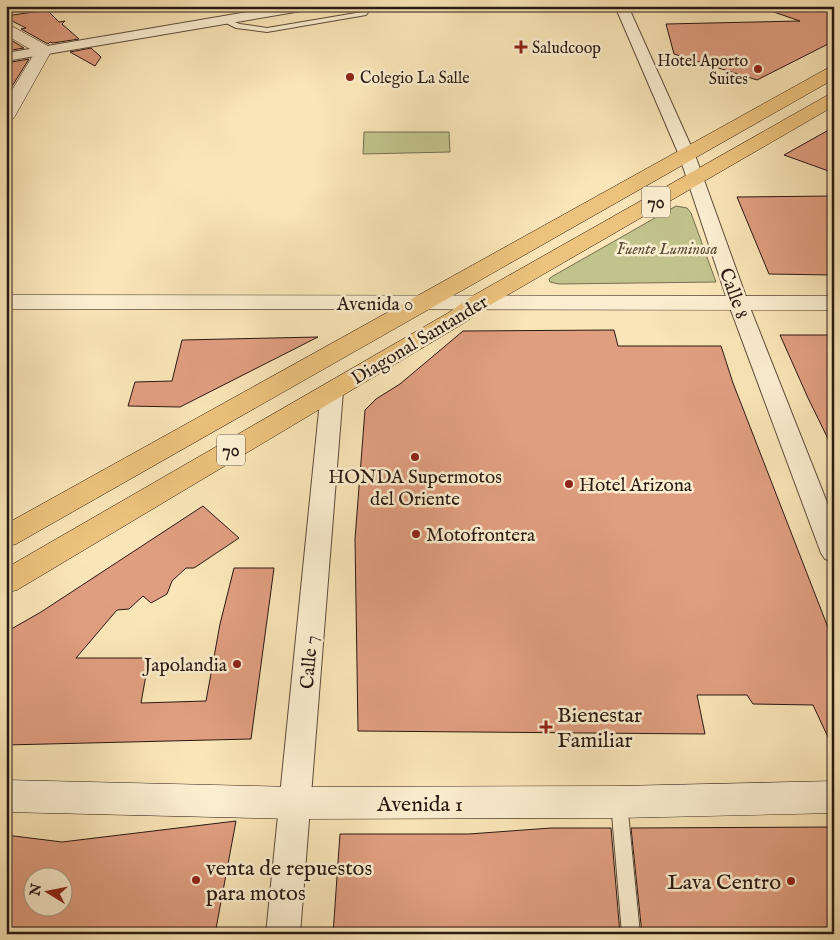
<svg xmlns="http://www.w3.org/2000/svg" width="840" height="940" font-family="'IM FELL English',serif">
<rect width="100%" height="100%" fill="#f9e5b7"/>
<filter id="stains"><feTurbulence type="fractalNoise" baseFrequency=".004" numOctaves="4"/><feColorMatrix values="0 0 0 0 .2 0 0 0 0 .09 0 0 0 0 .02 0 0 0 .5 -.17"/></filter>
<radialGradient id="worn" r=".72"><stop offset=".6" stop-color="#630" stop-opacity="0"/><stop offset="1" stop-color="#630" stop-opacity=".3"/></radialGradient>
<path fill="#c1c38c" stroke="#756e4f" d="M 364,132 L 449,132 L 450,152 L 363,154 Z
M 676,206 L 687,208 L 691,213 L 716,282 L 559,284 L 550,282 L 549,279 L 553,276 Z"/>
<path fill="#e09e80" stroke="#291812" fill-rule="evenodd" d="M 769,6 L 834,6 L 834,41 L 757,80 L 674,54 L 666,24 L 800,21 L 768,10 Z
M 47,10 L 59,22 L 65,21 L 62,24 L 79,39 L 53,43 L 50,42 L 48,44 L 21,29 L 26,28 L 6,18 L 6,16 Z
M 6,37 L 24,48 L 6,51 Z
M 91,48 L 101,57 L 95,66 L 70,52 Z
M 29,59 L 6,96 L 6,63 Z
M 834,127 L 834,173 L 784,155 Z
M 834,196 L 834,275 L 769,274 L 737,197 Z
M 614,330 L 618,346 L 721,346 L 733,383 L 834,643 L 834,750 L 813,705 L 753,704 L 747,695 L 697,695 L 705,734 L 358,731 L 355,539 L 365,410 L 376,399 L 400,384 L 463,331 Z
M 780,335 L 834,335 L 834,451 L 808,398 Z
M 318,337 L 180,407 L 128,406 L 135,382 L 172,381 L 182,340 Z
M 203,506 L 239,538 L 194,568 L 186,568 L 172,581 L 167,594 L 151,603 L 143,596 L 129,609 L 117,610 L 76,658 L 149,658 L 141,703 L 206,701 L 220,624 L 234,568 L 274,568 L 251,739 L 6,745 L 6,632 L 41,612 Z
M 236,821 L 215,934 L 6,934 L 6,835 L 62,842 ZM 32,878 L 62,878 L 62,908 L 32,908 Z
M 834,827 L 834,934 L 642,934 L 631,828 Z
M 551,828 L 611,828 L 620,934 L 333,934 L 340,834 L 469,834 Z"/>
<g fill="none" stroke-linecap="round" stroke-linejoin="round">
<g stroke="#5d4b3b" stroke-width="2">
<path id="lane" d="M 366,6 L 373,6 L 366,15 L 267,32 L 236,28 L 222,21 L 226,19 L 240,24 L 267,28 L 362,12 Z
M 619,795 L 625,797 L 627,802 L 640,934 L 622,934 L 611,802 L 613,797 Z"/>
</g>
<g stroke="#5d4b3b" stroke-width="2">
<path id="street" d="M 282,6 L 313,6 L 307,10 L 6,61 L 6,53 Z
M 615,6 L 628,6 L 695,155 L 749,305 L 834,520 L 834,562 L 825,559 L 821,553 L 729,305 L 679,155 Z
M 332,384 L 340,386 L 343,391 L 300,934 L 266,934 L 321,391 L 324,386 Z"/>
</g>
<g stroke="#291812" stroke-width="1">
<path id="secondary" d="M 6,23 L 50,47 L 52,50 L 15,116 L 12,120 L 6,121 L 6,100 L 35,52 L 6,35 Z
M 6,295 L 834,296 L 834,310 L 6,309 Z
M 6,780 L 295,787 L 619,786 L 834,781 L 834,813 L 619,818 L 295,819 L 6,812 Z"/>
</g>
<g stroke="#291812" stroke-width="1">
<path id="primary" d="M 834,67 L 834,79 L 16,544 L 6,547 L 6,524 L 828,68 Z
M 834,94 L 834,106 L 485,308 L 464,323 L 17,590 L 6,593 L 6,568 L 448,313 L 469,298 L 828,95 Z"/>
</g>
<use href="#lane" fill="#fbeed0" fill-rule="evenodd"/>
<use href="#street" fill="#fbeed0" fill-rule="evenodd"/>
<use href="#secondary" fill="#fbeed0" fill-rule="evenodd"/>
<use href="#primary" fill="#ecc27c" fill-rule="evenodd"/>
</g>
<g fill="#8f2418" stroke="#fbeed0" stroke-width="2">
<path d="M518.5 39.5h5v5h5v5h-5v5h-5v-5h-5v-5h5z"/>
<circle cx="758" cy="69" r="5"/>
<circle cx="350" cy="77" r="5"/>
<circle cx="415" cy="457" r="5"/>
<circle cx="569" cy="484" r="5"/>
<circle cx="416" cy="534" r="5"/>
<circle cx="237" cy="664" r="5"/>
<path d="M543.5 719.5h5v5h5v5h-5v5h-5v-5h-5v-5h5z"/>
<circle cx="196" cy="880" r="5"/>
<circle cx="791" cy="881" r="5"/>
</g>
<g text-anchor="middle" stroke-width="5" stroke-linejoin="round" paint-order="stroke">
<g font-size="16" fill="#291812" stroke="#fbeed0" text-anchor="start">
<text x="532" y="53">Saludcoop</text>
<text x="748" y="66" text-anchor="end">Hotel Aporto<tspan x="748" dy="18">Suites</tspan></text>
<text x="360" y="83">Colegio La Salle</text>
</g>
<g font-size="16" font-style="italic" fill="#574b37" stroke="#fbeed0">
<text x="667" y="254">Fuente Luminosa</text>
</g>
<g fill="#fbeed0" stroke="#68584b" stroke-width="1">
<rect x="642" y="186.5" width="28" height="31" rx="4"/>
<rect x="217" y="434.5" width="28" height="31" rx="4"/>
</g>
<g font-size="18" font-weight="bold" fill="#291812">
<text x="656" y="208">70</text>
<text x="231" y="456">70</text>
</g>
<g font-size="19" fill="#291812" stroke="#fbeed0">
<text transform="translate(735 293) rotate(70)" y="7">Calle 8</text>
<text x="375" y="310">Avenida 0</text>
<text transform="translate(419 339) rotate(-31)" y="7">Diagonal Santander</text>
<text transform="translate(308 662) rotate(-85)" y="7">Calle 7</text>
</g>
<g font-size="19" fill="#291812" stroke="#fbeed0" text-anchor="start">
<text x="415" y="483" text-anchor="middle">HONDA Supermotos<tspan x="415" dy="22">del Oriente</tspan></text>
<text x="579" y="491">Hotel Arizona</text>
<text x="426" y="541">Motofrontera</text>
<text x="227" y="671" text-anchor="end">Japolandia</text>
</g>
<g font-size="22" fill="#291812" stroke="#fbeed0" text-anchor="start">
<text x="557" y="722">Bienestar<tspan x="557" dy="25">Familiar</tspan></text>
<text x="206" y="875">venta de repuestos<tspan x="206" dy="25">para motos</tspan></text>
<text x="781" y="889" text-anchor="end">Lava Centro</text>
</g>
<g font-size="22" fill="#291812" stroke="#fbeed0">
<text x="420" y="811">Avenida 1</text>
</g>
</g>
<rect width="840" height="940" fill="none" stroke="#f9e5b7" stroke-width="25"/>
<rect x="8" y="8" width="825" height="925" fill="none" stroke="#291812" stroke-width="2.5"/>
<rect x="12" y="12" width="815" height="915" fill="none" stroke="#291812"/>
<g transform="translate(48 892) rotate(280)"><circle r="24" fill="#fbeed0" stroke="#a79884"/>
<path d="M0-4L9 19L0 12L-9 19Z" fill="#8f2418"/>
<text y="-8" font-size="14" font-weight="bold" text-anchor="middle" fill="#291812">N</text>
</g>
<rect width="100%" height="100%" filter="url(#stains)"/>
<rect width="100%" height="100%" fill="url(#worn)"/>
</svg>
